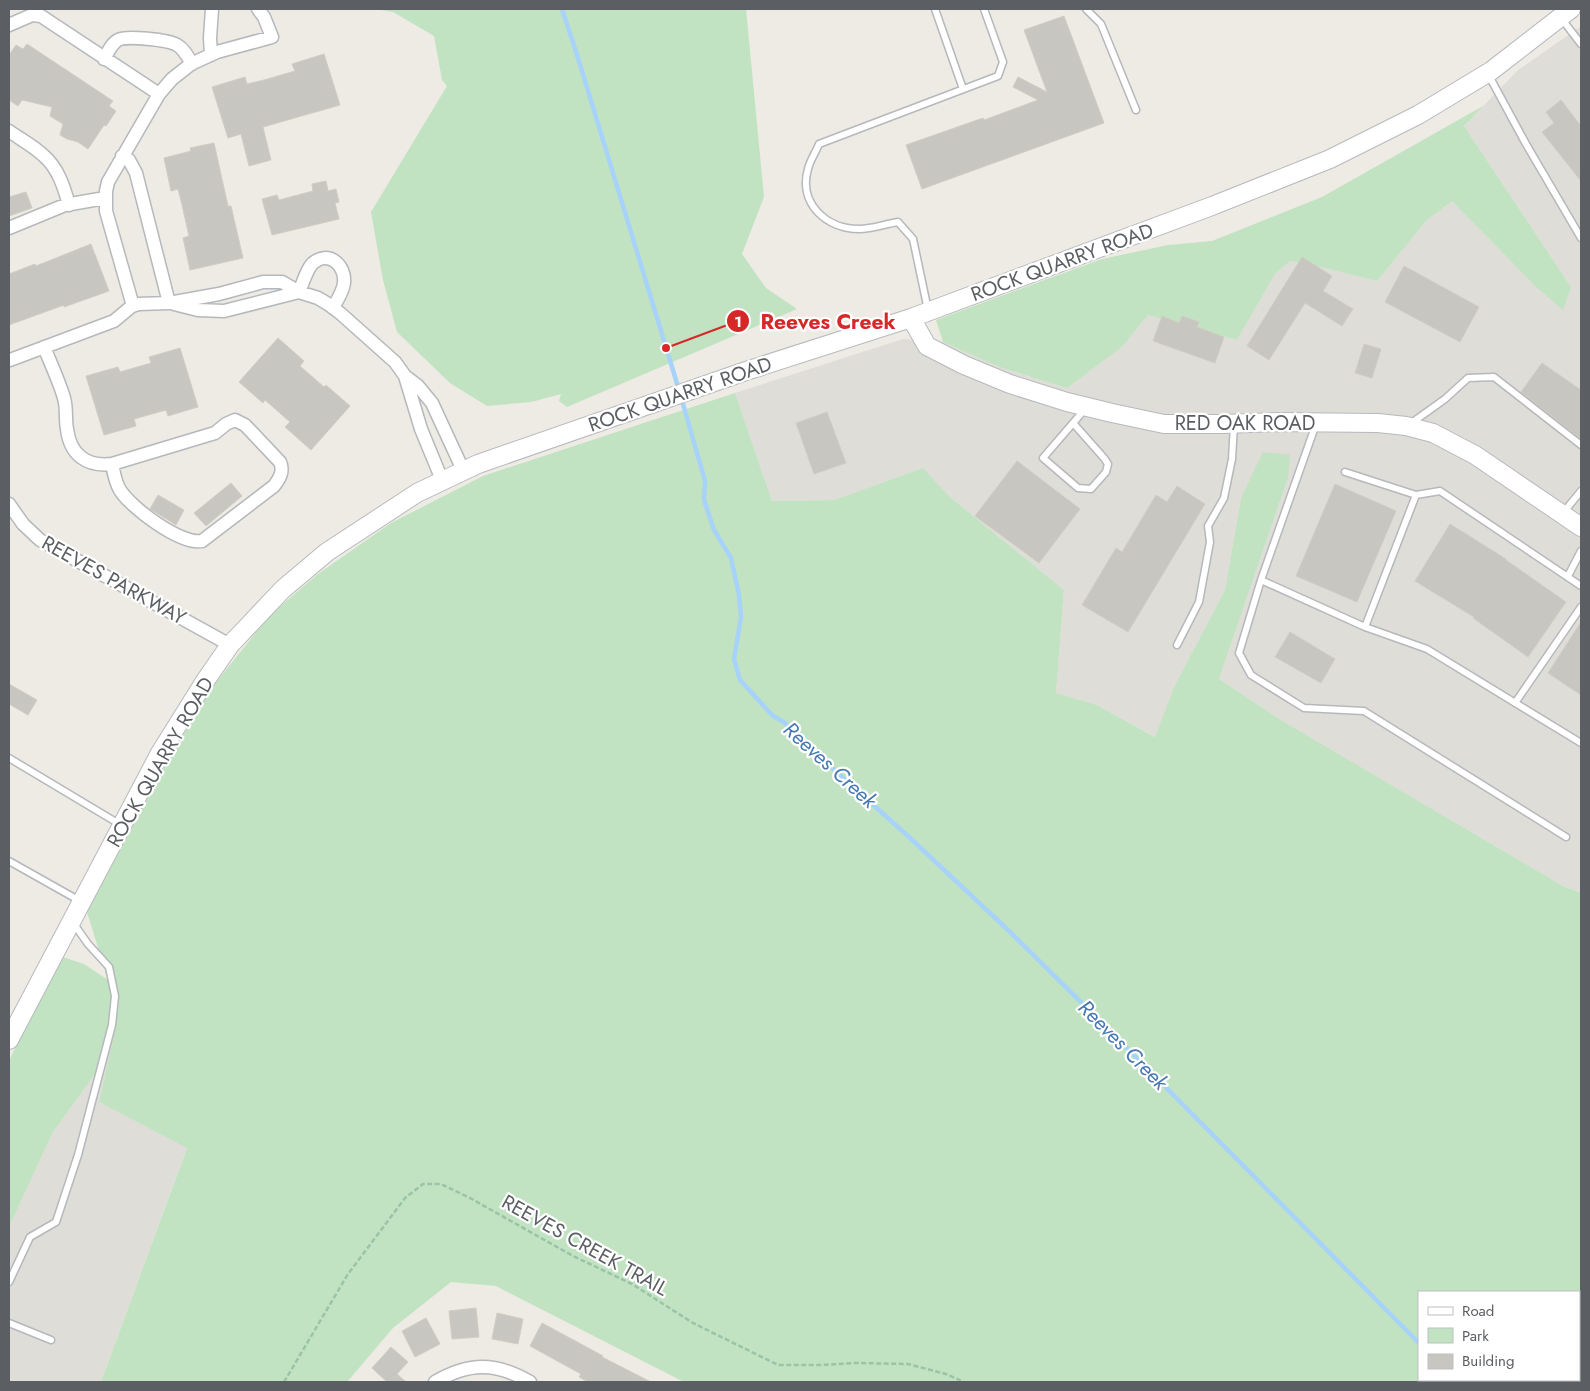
<svg xmlns="http://www.w3.org/2000/svg" width="1590" height="1391" font-family="Jost,sans-serif">
<rect width="100%" height="100%" fill="#edebe3"/>
<path fill="#deddd7" d="M 1581,26 L 1581,893 L 1563,886 L 1281,720 L 1219,679 L 1288,478 L 1241,498 L 1225,590 L 1175,685 L 1156,737 L 1097,705 L 1056,693 L 1064,590 L 950,497 L 923,468 L 834,500 L 772,501 L 735,393 L 903,339 L 943,342 L 999,367 L 1067,388 L 1122,347 L 1148,315 L 1237,340 L 1275,274 L 1290,261 L 1312,265 L 1377,281 L 1426,221 L 1452,201 L 1534,285 L 1571,287 L 1464,126 L 1517,71 Z
M 119,1018 L 99,1102 L 187,1147 L 101,1382 L 9,1382 L 9,1227 L 53,1132 L 97,1071 Z"/>
<path fill="#c1e3c2" fill-rule="evenodd" d="M 375,9 L 746,9 L 764,197 L 742,254 L 766,288 L 797,309 L 567,407 L 559,401 L 561,394 L 531,402 L 487,406 L 450,383 L 397,332 L 383,280 L 371,212 L 447,86 L 442,80 L 434,36 L 393,12 Z
M 1483,106 L 1464,126 L 1571,287 L 1563,310 L 1534,285 L 1452,201 L 1426,221 L 1377,281 L 1312,265 L 1290,261 L 1275,274 L 1237,340 L 1148,315 L 1122,347 L 1067,388 L 999,367 L 943,342 L 936,320 L 1102,259 L 1168,245 L 1212,241 L 1322,197 Z
M 735,393 L 772,501 L 834,500 L 923,468 L 950,497 L 1064,590 L 1056,693 L 1097,705 L 1155,737 L 1175,685 L 1225,590 L 1241,498 L 1263,452 L 1290,455 L 1288,478 L 1219,679 L 1281,720 L 1563,886 L 1581,893 L 1581,1382 L 684,1382 L 496,1286 L 451,1282 L 393,1328 L 347,1382 L 101,1382 L 187,1148 L 99,1102 L 117,1022 L 97,1071 L 53,1132 L 9,1227 L 9,1061 L 38,998 L 63,957 L 84,964 L 108,980 L 87,912 L 168,760 L 213,686 L 270,615 L 318,574 L 391,523 L 483,476 ZM 1419,1292 L 1579,1292 L 1579,1380 L 1419,1380 Z"/>
<g fill="none" stroke-linecap="round" stroke-linejoin="round">
<path stroke="#a7d2f9" stroke-width="4.5" d="M 562,9 L 578,58 L 679,390
M 681,397 L 705,481 L 704,500 L 714,530 L 731,558 L 739,595 L 741,617 L 734,659 L 740,680 L 773,716 L 784,722 L 809,747 L 909,837 L 1008,930 L 1102,1023 L 1419,1343
M 1455,1380 L 1457,1382"/>
</g>
<path fill="#c8c6c0" stroke="#d1cdc2" d="M 1064,16 L 1104,123 L 922,189 L 906,145 L 983,118 L 984,120 L 1038,100 L 1013,87 L 1018,77 L 1047,92 L 1024,30 Z
M 27,44 L 113,101 L 109,106 L 116,111 L 106,126 L 104,125 L 88,149 L 78,142 L 67,139 L 60,135 L 63,124 L 50,116 L 52,107 L 22,100 L 18,106 L 9,100 L 9,55 L 16,45 L 23,49 Z
M 324,54 L 340,105 L 263,127 L 271,160 L 249,166 L 241,134 L 228,138 L 212,87 L 245,77 L 247,84 L 264,80 L 295,71 L 292,64 Z
M 1561,100 L 1581,126 L 1581,181 L 1542,132 L 1554,123 L 1546,112 Z
M 214,143 L 228,206 L 231,206 L 243,258 L 190,270 L 183,238 L 189,236 L 182,205 L 178,189 L 171,191 L 164,158 L 191,151 L 190,148 Z
M 326,181 L 328,191 L 336,189 L 339,202 L 335,203 L 339,219 L 272,235 L 262,199 L 277,195 L 279,200 L 313,191 L 312,184 Z
M 26,192 L 32,208 L 9,216 L 9,197 Z
M 91,244 L 109,291 L 64,307 L 64,305 L 9,325 L 9,274 L 35,264 L 36,266 Z
M 1302,257 L 1332,276 L 1323,291 L 1353,309 L 1342,326 L 1305,303 L 1269,360 L 1247,346 Z
M 1404,266 L 1479,307 L 1460,342 L 1385,302 Z
M 1162,316 L 1179,323 L 1182,316 L 1199,322 L 1197,327 L 1224,337 L 1215,363 L 1153,341 Z
M 278,338 L 304,361 L 300,366 L 324,387 L 326,385 L 350,406 L 311,450 L 285,427 L 290,422 L 265,400 L 263,403 L 239,382 Z
M 1364,344 L 1381,349 L 1372,378 L 1355,373 Z
M 180,348 L 198,407 L 168,416 L 166,410 L 134,419 L 136,426 L 104,435 L 86,376 L 118,367 L 120,372 L 151,363 L 149,357 Z
M 1542,363 L 1581,390 L 1581,439 L 1521,392 Z
M 827,412 L 846,463 L 814,474 L 796,423 Z
M 1017,461 L 1080,509 L 1039,563 L 975,516 Z
M 231,483 L 242,496 L 206,526 L 194,513 Z
M 1335,484 L 1396,511 L 1357,602 L 1296,576 Z
M 1177,486 L 1205,504 L 1128,632 L 1082,605 L 1116,548 L 1122,552 L 1156,495 L 1167,502 Z
M 158,495 L 184,510 L 176,525 L 150,509 Z
M 1450,524 L 1506,559 L 1506,560 L 1566,602 L 1528,657 L 1473,618 L 1474,617 L 1415,581 Z
M 1581,622 L 1581,695 L 1548,673 Z
M 1290,632 L 1335,659 L 1321,683 L 1275,657 Z
M 9,684 L 37,700 L 28,715 L 9,704 Z
M 476,1308 L 479,1337 L 452,1339 L 449,1311 Z
M 497,1313 L 523,1319 L 518,1344 L 492,1339 Z
M 426,1318 L 440,1344 L 415,1357 L 402,1331 Z
M 542,1323 L 581,1344 L 603,1356 L 602,1357 L 651,1382 L 588,1382 L 579,1377 L 581,1374 L 530,1346 Z
M 391,1347 L 408,1362 L 397,1374 L 406,1382 L 387,1382 L 372,1368 Z"/>
<g fill="none" stroke-linecap="round" stroke-linejoin="round">
<g stroke="#b5b8bc" stroke-width="9">
<path id="lane" d="M 935,9 L 963,89
M 1086,9 L 1101,24 L 1136,110
M 1561,18 L 1581,44
M 1488,74 L 1526,144 L 1581,238
M 928,310 L 913,239 L 898,222 C 885,224 872,229 859,229 C 826,229 798,203 808,169 C 810,160 816,152 819,144 L 998,76 L 1003,62 L 984,9
M 1073,423 L 1104,458 L 1108,464 L 1106,472 L 1091,489 L 1078,488 L 1043,458 L 1086,408
M 1316,424 L 1261,580 L 1365,627 L 1416,495 L 1345,472
M 1410,424 L 1445,399 L 1468,378 L 1494,377 L 1581,445
M 1416,495 L 1440,491 L 1581,586
M 1563,513 L 1581,491
M 1568,576 L 1581,551
M 1261,580 L 1239,653 L 1251,675 L 1304,708 L 1364,711 L 1566,837
M 1365,627 L 1427,649 L 1581,743
M 1177,645 L 1199,602 L 1210,542 L 1208,526 L 1224,498 L 1232,459 L 1234,425
M 1515,703 L 1581,607
M 9,758 L 121,825
M 9,861 L 80,901
M 9,1282 L 30,1237 L 56,1222 L 78,1155 L 112,1025 L 115,996 L 109,967 L 88,944 L 74,924
M 9,1323 L 51,1340"/>
</g>
<g stroke="#b5b8bc" stroke-width="15">
<path id="street" d="M 9,25 L 32,15 L 41,16 L 159,94
M 211,55 L 210,38 L 212,9
M 104,59 C 108,52 112,43 118,40 C 126,35 169,40 177,45 C 184,49 188,57 192,64
M 9,131 C 20,139 34,146 44,156 C 58,168 64,187 69,205
M 122,156 L 129,160 L 136,173 L 169,303
M 9,228 L 65,205 L 105,198
M 174,304 L 198,310 L 224,311 L 299,292 C 303,283 306,271 312,264 C 328,249 346,265 344,283 C 343,292 337,300 333,308
M 133,306 L 106,211 L 106,191 L 108,182 L 159,94 L 172,79 L 191,64 L 217,52 L 272,37 L 264,17 L 258,9
M 44,347 C 51,364 59,381 64,398 C 67,408 65,419 67,429 C 70,455 87,467 112,464 L 215,433 L 226,424 L 235,420 L 245,425 L 280,462 C 284,471 280,478 274,486 L 202,541 C 181,545 131,508 120,490 C 115,482 114,473 112,464
M 10,360 L 114,321 L 132,306 L 139,304 L 169,303 L 219,294 L 263,282 L 282,282 L 299,292 L 318,298 L 328,304 L 340,313 L 395,362 L 405,376 L 418,386 L 432,403 L 463,470
M 405,376 L 421,429 L 442,480
M 9,504 L 23,524 L 40,540 L 230,645
M 435,1382 C 469,1362 496,1362 530,1382"/>
</g>
<g stroke="#b6b9be" stroke-width="20">
<path id="secondary" d="M 911,318 L 927,346 L 964,365 L 1010,384 L 1067,402 L 1112,413 L 1164,424 L 1223,424 L 1279,422 L 1378,423 L 1406,426 L 1433,433 L 1475,455 L 1581,527
M 9,1040 L 160,753 L 205,681 L 230,645 L 283,589 L 327,552 L 417,493 L 478,464 L 746,371 L 911,318 L 1212,206 L 1330,159 L 1418,115 L 1491,71 L 1571,9"/>
</g>
<path stroke="#9bc3a8" stroke-width="2.5" stroke-dasharray="5 2.5" stroke-linecap="butt" d="M 284,1382 L 348,1274 L 405,1198 L 423,1184 L 441,1184 L 470,1198 L 573,1256 L 632,1284 L 693,1323 L 778,1365 L 821,1365 L 855,1363 L 908,1364 L 946,1374 L 964,1382"/>
<use href="#lane" stroke="#fff" stroke-width="6"/>
<use href="#street" stroke="#fff" stroke-width="12"/>
<use href="#secondary" stroke="#fff" stroke-width="18"/>
</g>
<g text-anchor="middle" stroke-width="4.5" stroke-linejoin="round" paint-order="stroke">
<g font-size="20" fill="#5b5e63" stroke="#fff">
<text transform="translate(1062 262) rotate(-20)" y="7">ROCK QUARRY ROAD</text>
<text transform="translate(680 394) rotate(-19)" y="7">ROCK QUARRY ROAD</text>
<text x="1245" y="430">RED OAK ROAD</text>
<text transform="translate(114 580) rotate(29)" y="7">REEVES PARKWAY</text>
<text transform="translate(160 762) rotate(-60)" y="7">ROCK QUARRY ROAD</text>
<text transform="translate(585 1245) rotate(29)" y="7">REEVES CREEK TRAIL</text>
</g>
<g font-size="21" font-style="italic" fill="#4878b2" stroke="#fff">
<text transform="translate(830 765) rotate(42)" y="7">Reeves Creek</text>
<text transform="translate(1123 1045) rotate(45)" y="7">Reeves Creek</text>
</g>
</g>
<path fill="none" stroke="#d62828" stroke-width="2" d="M666 348L738 321"/>
<g fill="#d62828" stroke="#fff" stroke-width="2">
<circle cx="666" cy="348" r="5"/>
<circle cx="738" cy="321" r="12"/>
</g>
<g font-size="15" text-anchor="middle" font-weight="bold" fill="#fff">
<text x="738" y="327">1</text>
</g>
<g font-size="21" text-anchor="middle" font-weight="bold" fill="#d62828" stroke="#fff" stroke-width="4.5" stroke-linejoin="round" paint-order="stroke">
<text x="828" y="329">Reeves Creek</text>
</g>
<rect width="1590" height="1391" fill="none" stroke="#5b5e63" stroke-width="20"/>
<rect x="1418" y="1291" width="162" height="90" fill="#ffffff" stroke="#bdbfc1"/>
<rect x="1428" y="1307" width="25" height="8" fill="#ffffff" stroke="#bdbfc1"/>
<text x="1462" y="1316" font-size="15" fill="#5b5e63">Road</text>
<rect x="1428" y="1328" width="25" height="15" fill="#c1e3c2" stroke="#bdbfc1"/>
<text x="1462" y="1341" font-size="15" fill="#5b5e63">Park</text>
<rect x="1428" y="1354" width="25" height="15" fill="#c8c6c0" stroke="#bdbfc1"/>
<text x="1462" y="1366" font-size="15" fill="#5b5e63">Building</text>
</svg>
